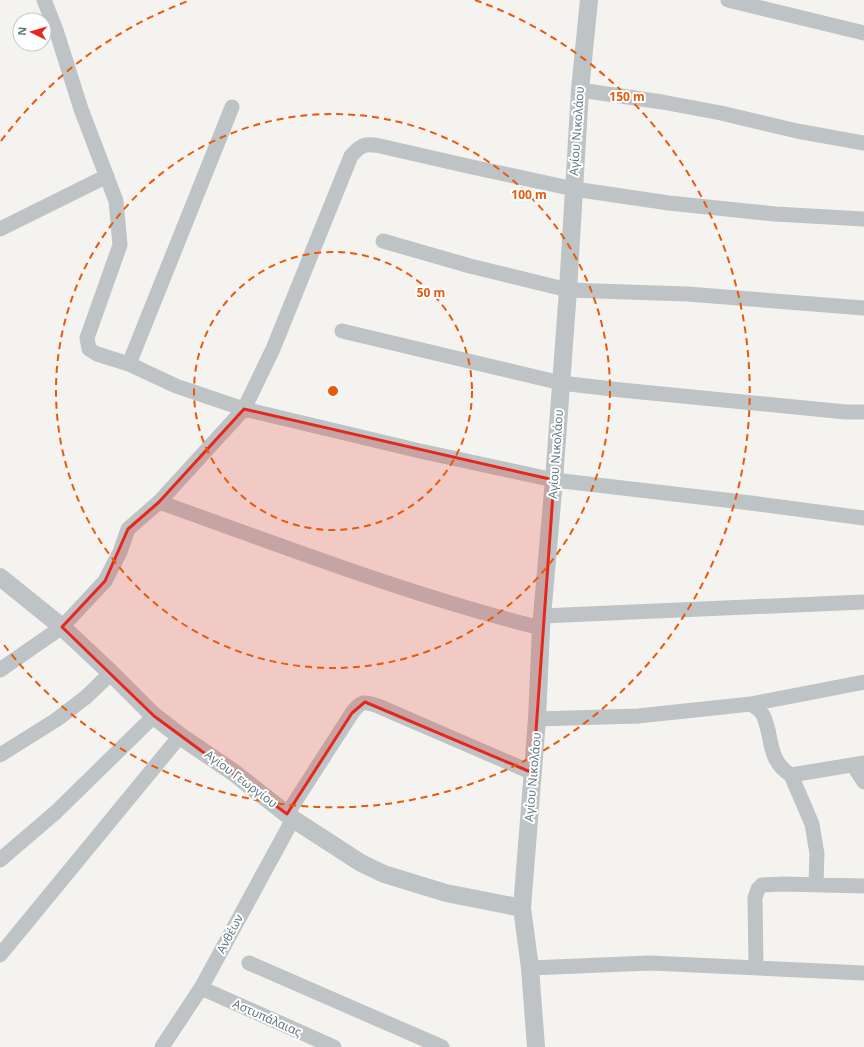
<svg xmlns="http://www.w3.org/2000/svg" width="864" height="1047" font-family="'Noto Sans',sans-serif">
<rect width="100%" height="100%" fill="#f4f3ef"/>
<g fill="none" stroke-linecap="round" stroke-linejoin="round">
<path stroke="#bec3c5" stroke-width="15" d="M 44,0 L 56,30 L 81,109 L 116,201 L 120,245 L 87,338 L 89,349 L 97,354 L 129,364 L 176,386 L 244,409 L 420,451 L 554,480 L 751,503 L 864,518
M 728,0 L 864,33
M 580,90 L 662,102 L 721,113 L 797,131 L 864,143
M 0,229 L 107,176
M 383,241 L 470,266 L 568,290 L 687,294 L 864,308
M 342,331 L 561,383 L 621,390 L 846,412 L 864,412
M 129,364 L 232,107
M 159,502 C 285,547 411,596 541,628
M 542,616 L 864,602
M 0,670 L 62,627 L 105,581 L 120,552 L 128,529 L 159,502 L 244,409 L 273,349 L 351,156 C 361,145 364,143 380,146 L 472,167 L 574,189 L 669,203 L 775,214 L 864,219
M 751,704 C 754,706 759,709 761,712 C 765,716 766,724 768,730 C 772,749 773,764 791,775 L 812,824 L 817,854 L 816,884
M 537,719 L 638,716 L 751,704 L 864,682
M 0,755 L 56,720 L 86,697 L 111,673
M 853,765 L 864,782
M 791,775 L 864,763
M 287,814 L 352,713 C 361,701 363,701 378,706 L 533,773
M 0,860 L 56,812 L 154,716
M 0,955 L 180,736
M 249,963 L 442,1047
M 530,968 L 650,963 L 864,973
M 756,968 L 755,898 L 758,889 L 762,885 L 783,884 L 864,886
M 201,988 L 334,1047
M 162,1047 L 201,988 L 293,819"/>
<path stroke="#bec3c5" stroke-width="18" d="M 0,577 L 62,627 L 111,673 L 154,716 L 180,736 L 233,772 L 293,819 L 361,863 L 384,874 L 446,893 L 522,908
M 536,1047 L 530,968 L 522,908 L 537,719 L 541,628 L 554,480 L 568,290 L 580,90 L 589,0"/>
</g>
<path fill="#e6271d" fill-opacity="0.2" stroke="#e6271d" stroke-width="3" stroke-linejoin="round" d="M 244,409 L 554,480 L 533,773 L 365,702 L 352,713 L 287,814 L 154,716 L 62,627 L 105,581 L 128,529 L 159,502 Z"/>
<g fill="none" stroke="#e8590c" stroke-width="2" stroke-dasharray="7 5">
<circle cx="333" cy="391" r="139"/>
<circle cx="333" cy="391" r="277"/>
<path d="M1 141A416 416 0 0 1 191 0M475 0A416 416 0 1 1 1 641"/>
</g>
<g text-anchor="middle" stroke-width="4" stroke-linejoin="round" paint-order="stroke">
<g font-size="12" fill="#627981" stroke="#fff">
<text transform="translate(577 131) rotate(-86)" y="4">Αγίου Νικολάου</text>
<text transform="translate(556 454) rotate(-86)" y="4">Αγίου Νικολάου</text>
<text transform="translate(533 777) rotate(-85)" y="4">Αγίου Νικολάου</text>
<text transform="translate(241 779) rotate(37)" y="4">Αγίου Γεωργίου</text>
<text transform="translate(230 934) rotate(-62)" y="4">Ανθέων</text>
<text transform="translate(267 1018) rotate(24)" y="4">Αστυπάλαιας</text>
</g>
</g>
<circle cx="333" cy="391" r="6" fill="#e8590c" stroke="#fff" stroke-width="2"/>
<g font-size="12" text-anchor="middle" font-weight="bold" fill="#e8590c" stroke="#fff" stroke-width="4" stroke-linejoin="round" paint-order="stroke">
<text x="627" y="101">150 m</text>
<text x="529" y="199">100 m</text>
<text x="431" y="297">50 m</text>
</g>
<g transform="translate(32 32) rotate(275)"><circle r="19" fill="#ffffff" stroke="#c0c9cd"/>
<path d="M0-3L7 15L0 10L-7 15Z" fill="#e6271d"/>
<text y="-6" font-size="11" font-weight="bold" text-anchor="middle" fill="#627981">N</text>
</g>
</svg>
